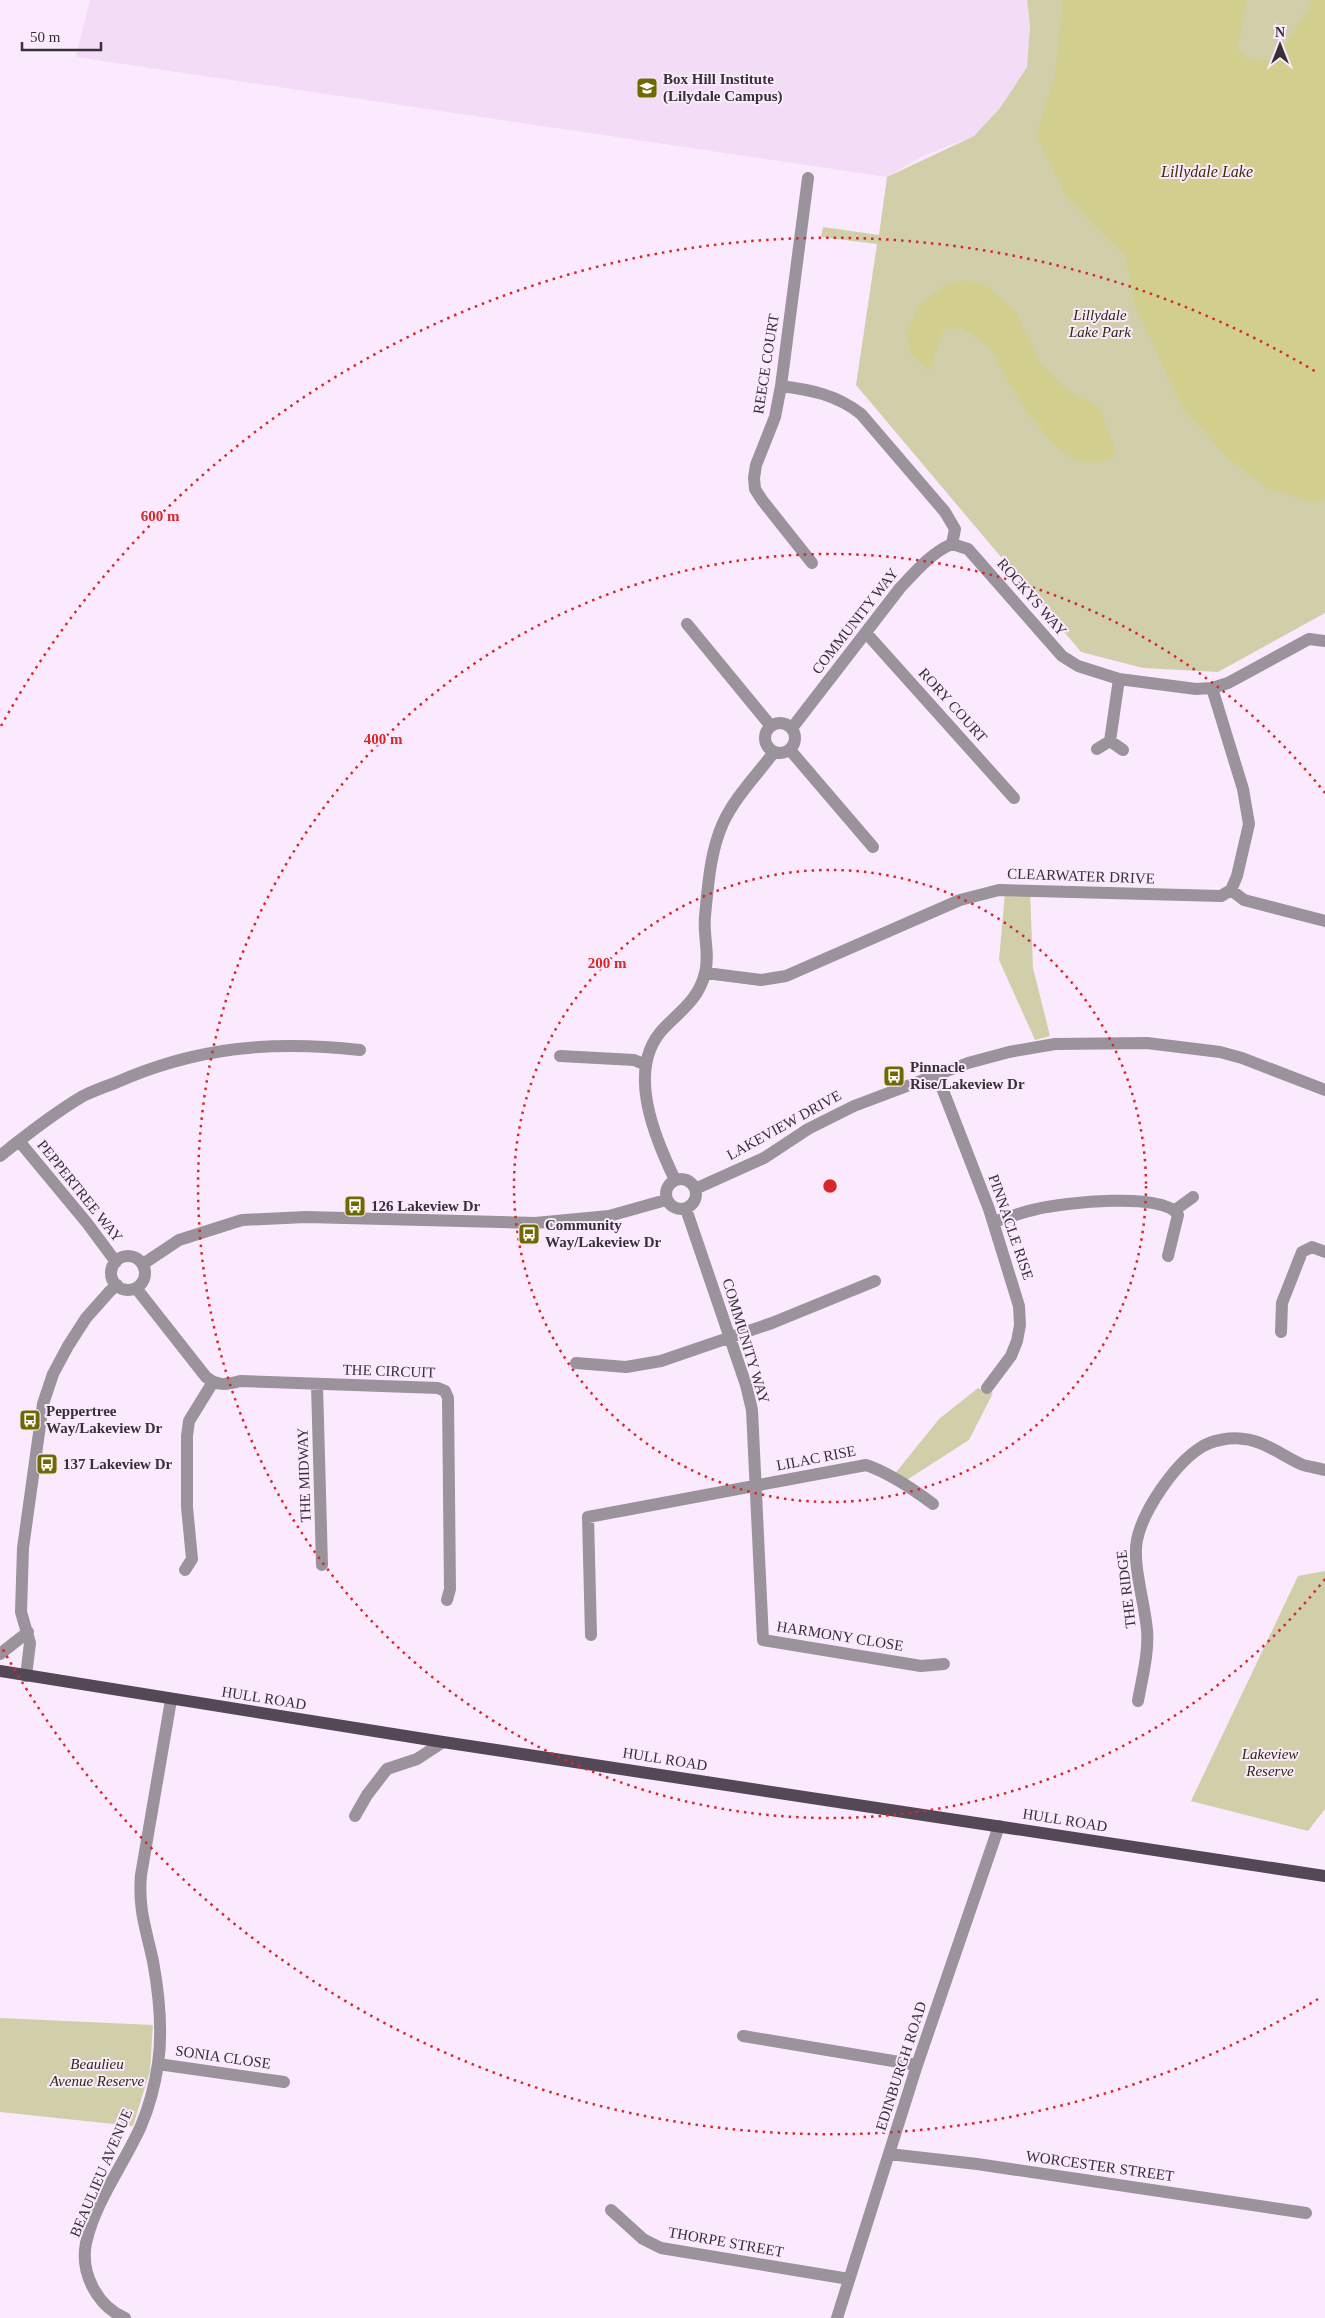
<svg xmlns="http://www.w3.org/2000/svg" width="1325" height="2318" font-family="'Times New Roman',serif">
<rect width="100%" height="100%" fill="#fbeafe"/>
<path fill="#f3dcf6" d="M 90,0 L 1027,0 L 1030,25 L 1027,67 L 1000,108 L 974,136 L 923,156 L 887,177 L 76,57 Z"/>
<path fill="#d0cfa9" d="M 1027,0 L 1325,0 L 1325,613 L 1218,672 L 1143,668 L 1081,652 L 856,385 L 877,244 L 821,237 L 823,227 L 879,235 L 887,177 L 974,136 L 1000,108 L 1027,67 L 1030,25 Z
M 1030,890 L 1033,968 L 1050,1036 L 1035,1040 L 999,960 L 1005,893 Z
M 978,1388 L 993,1393 L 969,1440 L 905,1481 L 893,1476 L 939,1419 Z
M 1325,1571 L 1325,1809 L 1308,1831 L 1191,1801 L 1298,1576 Z
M 0,2018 L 153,2025 L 150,2071 L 133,2126 L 0,2112 Z"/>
<path fill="#d2ce8e" d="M 1063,0 L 1247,0 L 1237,49 L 1249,60 L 1274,61 L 1314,0 L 1325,0 L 1325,499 L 1315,502 L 1270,490 L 1227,457 L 1182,407 L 1135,306 L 1126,257 L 1065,194 L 1036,135 L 1055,75 Z
M 968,280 L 986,286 L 1016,312 L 1039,361 L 1064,388 L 1099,408 L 1116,450 L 1113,458 L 1094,463 L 1072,459 L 1050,440 L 1021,403 L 989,346 L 962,328 L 944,329 L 929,371 L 910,353 L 907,333 L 919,305 L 945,285 Z"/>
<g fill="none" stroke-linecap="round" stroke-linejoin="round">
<path stroke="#9a939b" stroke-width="12" d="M 808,178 L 781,386 L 775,417 L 756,465 L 754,478 L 755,489 L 762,500 L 812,563
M 781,386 C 812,390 837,395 861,414 L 945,512 L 955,529 L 952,544
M 952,544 L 968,549 L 1062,656 L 1078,666 L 1119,679 L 1196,689 L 1212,688 L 1228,683 L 1309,639 L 1325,641
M 687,624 L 770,725
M 867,634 L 1014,798
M765 738a15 15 0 1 1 30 0a15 15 0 1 1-30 0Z
M 792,728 L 900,588 C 915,572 932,552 952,544
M 1110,741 L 1119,679
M 1097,749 L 1110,741 L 1123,750
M 790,750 L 873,847
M 1231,890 L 1244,900 L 1325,921
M 706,973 L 761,980 L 786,976 L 960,900 L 999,890 L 1221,896 L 1231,890 L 1237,876 L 1249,824 L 1243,789 L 1212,688
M 560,1056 L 634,1060 L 646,1065
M 937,1075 L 989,1209 L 1019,1306 L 1020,1325 L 1017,1341 L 1011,1356 L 987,1388
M 19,1141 L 87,1223 L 116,1262
M 0,1156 C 26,1135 54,1113 83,1096 C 93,1091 104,1087 115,1083 C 196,1047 272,1040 360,1050
M666 1194a15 15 0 1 1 30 0a15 15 0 1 1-30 0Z
M 675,1180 C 655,1137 624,1068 665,1027 C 683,1009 699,998 705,973 C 710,954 703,936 705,916 C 708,886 710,852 723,823 C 735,797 757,775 774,752
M 695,1189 L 764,1158 L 808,1129 L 854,1106 L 968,1063 L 1009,1052 L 1055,1044 L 1147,1043 L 1220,1052 L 1242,1058 L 1325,1090
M 686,1209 L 746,1385 L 752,1410 L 763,1640 L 921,1666 L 944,1664
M 1175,1210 L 1193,1197
M 993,1222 C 1007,1218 1022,1212 1037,1209 C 1062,1203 1164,1191 1178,1215 L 1168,1256
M111 1273a17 17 0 1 1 34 0a17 17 0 1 1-34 0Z
M 143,1264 L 179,1240 L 242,1220 L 306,1217 L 535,1223 L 609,1216 L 666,1200
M 136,1288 L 206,1377 C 217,1386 226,1385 240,1381 L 438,1388 L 445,1391 L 448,1398 L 450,1589 L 447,1600
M 1281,1332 L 1282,1303 L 1302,1252 L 1312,1247 L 1325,1252
M 576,1363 L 626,1367 L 661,1361 L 772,1323 L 875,1281
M 317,1385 L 322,1565
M 185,1570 L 192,1559 L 187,1507 L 187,1436 L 189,1421 L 213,1382
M 591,1635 L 588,1517 L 866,1465 C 890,1473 913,1489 933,1504
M 0,1654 L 28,1632
M 26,1676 L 30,1643 L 21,1612 L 23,1548 L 43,1404 L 53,1374 L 68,1346 L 86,1318 L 110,1291 L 117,1285
M 1138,1701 C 1142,1678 1149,1653 1147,1630 C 1145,1605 1132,1563 1137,1540 C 1143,1510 1175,1464 1200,1448 C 1211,1440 1231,1437 1244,1439 C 1265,1441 1284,1457 1303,1465 C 1310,1467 1318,1468 1325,1470
M 355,1816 L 367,1795 L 387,1769 L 417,1759 L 443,1742
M 743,2036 L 917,2065
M 158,2064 L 284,2082
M 889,2154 L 977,2164 L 1306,2213
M 611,2210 L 643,2239 L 661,2248 L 849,2279
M 125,2318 C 97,2306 80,2273 86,2243 C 95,2202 124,2164 141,2126 C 149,2107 155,2084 158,2064 C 163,2030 159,1994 153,1961 C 146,1929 138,1909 141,1875 L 171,1700
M 837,2318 L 917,2065 L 999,1826"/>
<path stroke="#544856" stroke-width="12" d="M 0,1671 L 443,1742 L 1325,1876"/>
</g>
<g fill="none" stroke="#d62828" stroke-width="2.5" stroke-dasharray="2.5 5">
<circle cx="830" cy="1186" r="316"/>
<path d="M1325 1579A632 632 0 1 1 1325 793"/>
<path d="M1318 1999A948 948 0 0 1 1 1646M1 726A948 948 0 0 1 1318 373"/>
</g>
<defs>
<g id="university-square" transform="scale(1.125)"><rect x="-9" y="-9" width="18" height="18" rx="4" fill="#706901" stroke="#fbeafe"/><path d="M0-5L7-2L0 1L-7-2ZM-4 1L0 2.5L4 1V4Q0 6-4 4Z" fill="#fff"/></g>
<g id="bus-square" transform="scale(1.125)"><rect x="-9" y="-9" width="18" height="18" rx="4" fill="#706901" stroke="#fbeafe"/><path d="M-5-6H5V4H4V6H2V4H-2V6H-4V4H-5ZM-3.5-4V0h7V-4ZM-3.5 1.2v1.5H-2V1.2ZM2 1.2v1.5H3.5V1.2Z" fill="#fff"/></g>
</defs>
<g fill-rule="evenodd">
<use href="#university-square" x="647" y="88"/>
<use href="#bus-square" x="894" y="1076"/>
<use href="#bus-square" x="355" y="1206"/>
<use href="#bus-square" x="529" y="1234"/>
<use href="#bus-square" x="30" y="1420"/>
<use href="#bus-square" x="47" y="1464"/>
</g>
<g text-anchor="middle" stroke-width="4" stroke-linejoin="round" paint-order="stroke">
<g font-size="15" font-weight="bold" fill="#373037" stroke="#fbeafe" text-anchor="start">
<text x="663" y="84">Box Hill Institute<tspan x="663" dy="17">(Lilydale Campus)</tspan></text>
<text x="910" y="1072">Pinnacle<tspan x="910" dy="17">Rise/Lakeview Dr</tspan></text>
<text x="371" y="1211">126 Lakeview Dr</text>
<text x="545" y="1230">Community<tspan x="545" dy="17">Way/Lakeview Dr</tspan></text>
<text x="46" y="1416">Peppertree<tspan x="46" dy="17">Way/Lakeview Dr</tspan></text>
<text x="63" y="1469">137 Lakeview Dr</text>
</g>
<g font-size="15" font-style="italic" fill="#2d2a0d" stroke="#fbeafe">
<text x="1100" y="320">Lillydale<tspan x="1100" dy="17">Lake Park</tspan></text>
<text x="1270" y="1759">Lakeview<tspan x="1270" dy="17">Reserve</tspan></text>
<text x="97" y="2069">Beaulieu<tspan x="97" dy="17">Avenue Reserve</tspan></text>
</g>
<g font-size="15" fill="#373037" stroke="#fbeafe">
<text transform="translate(766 364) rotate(-81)" y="5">REECE COURT</text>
<text transform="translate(1032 597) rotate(49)" y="5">ROCKYS WAY</text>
<text transform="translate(855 621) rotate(-52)" y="5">COMMUNITY WAY</text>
<text transform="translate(953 705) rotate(48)" y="5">RORY COURT</text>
<text transform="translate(1081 876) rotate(2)" y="5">CLEARWATER DRIVE</text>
<text transform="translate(784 1125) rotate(-29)" y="5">LAKEVIEW DRIVE</text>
<text transform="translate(80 1191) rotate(51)" y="5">PEPPERTREE WAY</text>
<text transform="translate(1011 1227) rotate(71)" y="5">PINNACLE RISE</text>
<text transform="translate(746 1341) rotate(73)" y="5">COMMUNITY WAY</text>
<text transform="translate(389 1371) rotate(2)" y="5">THE CIRCUIT</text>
<text transform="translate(816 1458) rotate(-11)" y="5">LILAC RISE</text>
<text transform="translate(304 1475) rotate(-92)" y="5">THE MIDWAY</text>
<text transform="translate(1126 1589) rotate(-97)" y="5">THE RIDGE</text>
<text transform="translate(840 1636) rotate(9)" y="5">HARMONY CLOSE</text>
<text transform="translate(264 1698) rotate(9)" y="5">HULL ROAD</text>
<text transform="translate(665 1759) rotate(9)" y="5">HULL ROAD</text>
<text transform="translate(1065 1820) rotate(9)" y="5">HULL ROAD</text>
<text transform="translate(223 2057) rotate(8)" y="5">SONIA CLOSE</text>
<text transform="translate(901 2066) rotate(-72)" y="5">EDINBURGH ROAD</text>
<text transform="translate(1100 2166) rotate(8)" y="5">WORCESTER STREET</text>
<text transform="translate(101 2173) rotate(-67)" y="5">BEAULIEU AVENUE</text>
<text transform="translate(726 2242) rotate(10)" y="5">THORPE STREET</text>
</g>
<g font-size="16" font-style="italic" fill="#353100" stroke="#fbeafe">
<text x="1207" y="177">Lillydale Lake</text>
</g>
</g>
<circle cx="830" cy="1186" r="8" fill="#d62828" stroke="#fbeafe" stroke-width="2.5"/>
<g font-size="15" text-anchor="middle" font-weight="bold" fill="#d62828" stroke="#fbeafe" stroke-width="4" stroke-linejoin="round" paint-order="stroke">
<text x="160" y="521">600 m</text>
<text x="383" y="744">400 m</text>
<text x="607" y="968">200 m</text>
</g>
<g transform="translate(1280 45)" stroke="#fbeafe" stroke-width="4" paint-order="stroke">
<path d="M0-4L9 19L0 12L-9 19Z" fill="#373037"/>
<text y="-8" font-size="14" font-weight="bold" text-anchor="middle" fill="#373037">N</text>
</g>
<path d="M22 42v8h79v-8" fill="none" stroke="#373037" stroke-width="2.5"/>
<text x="30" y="42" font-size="15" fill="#373037" stroke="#fbeafe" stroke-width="4" paint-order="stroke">50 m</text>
</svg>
